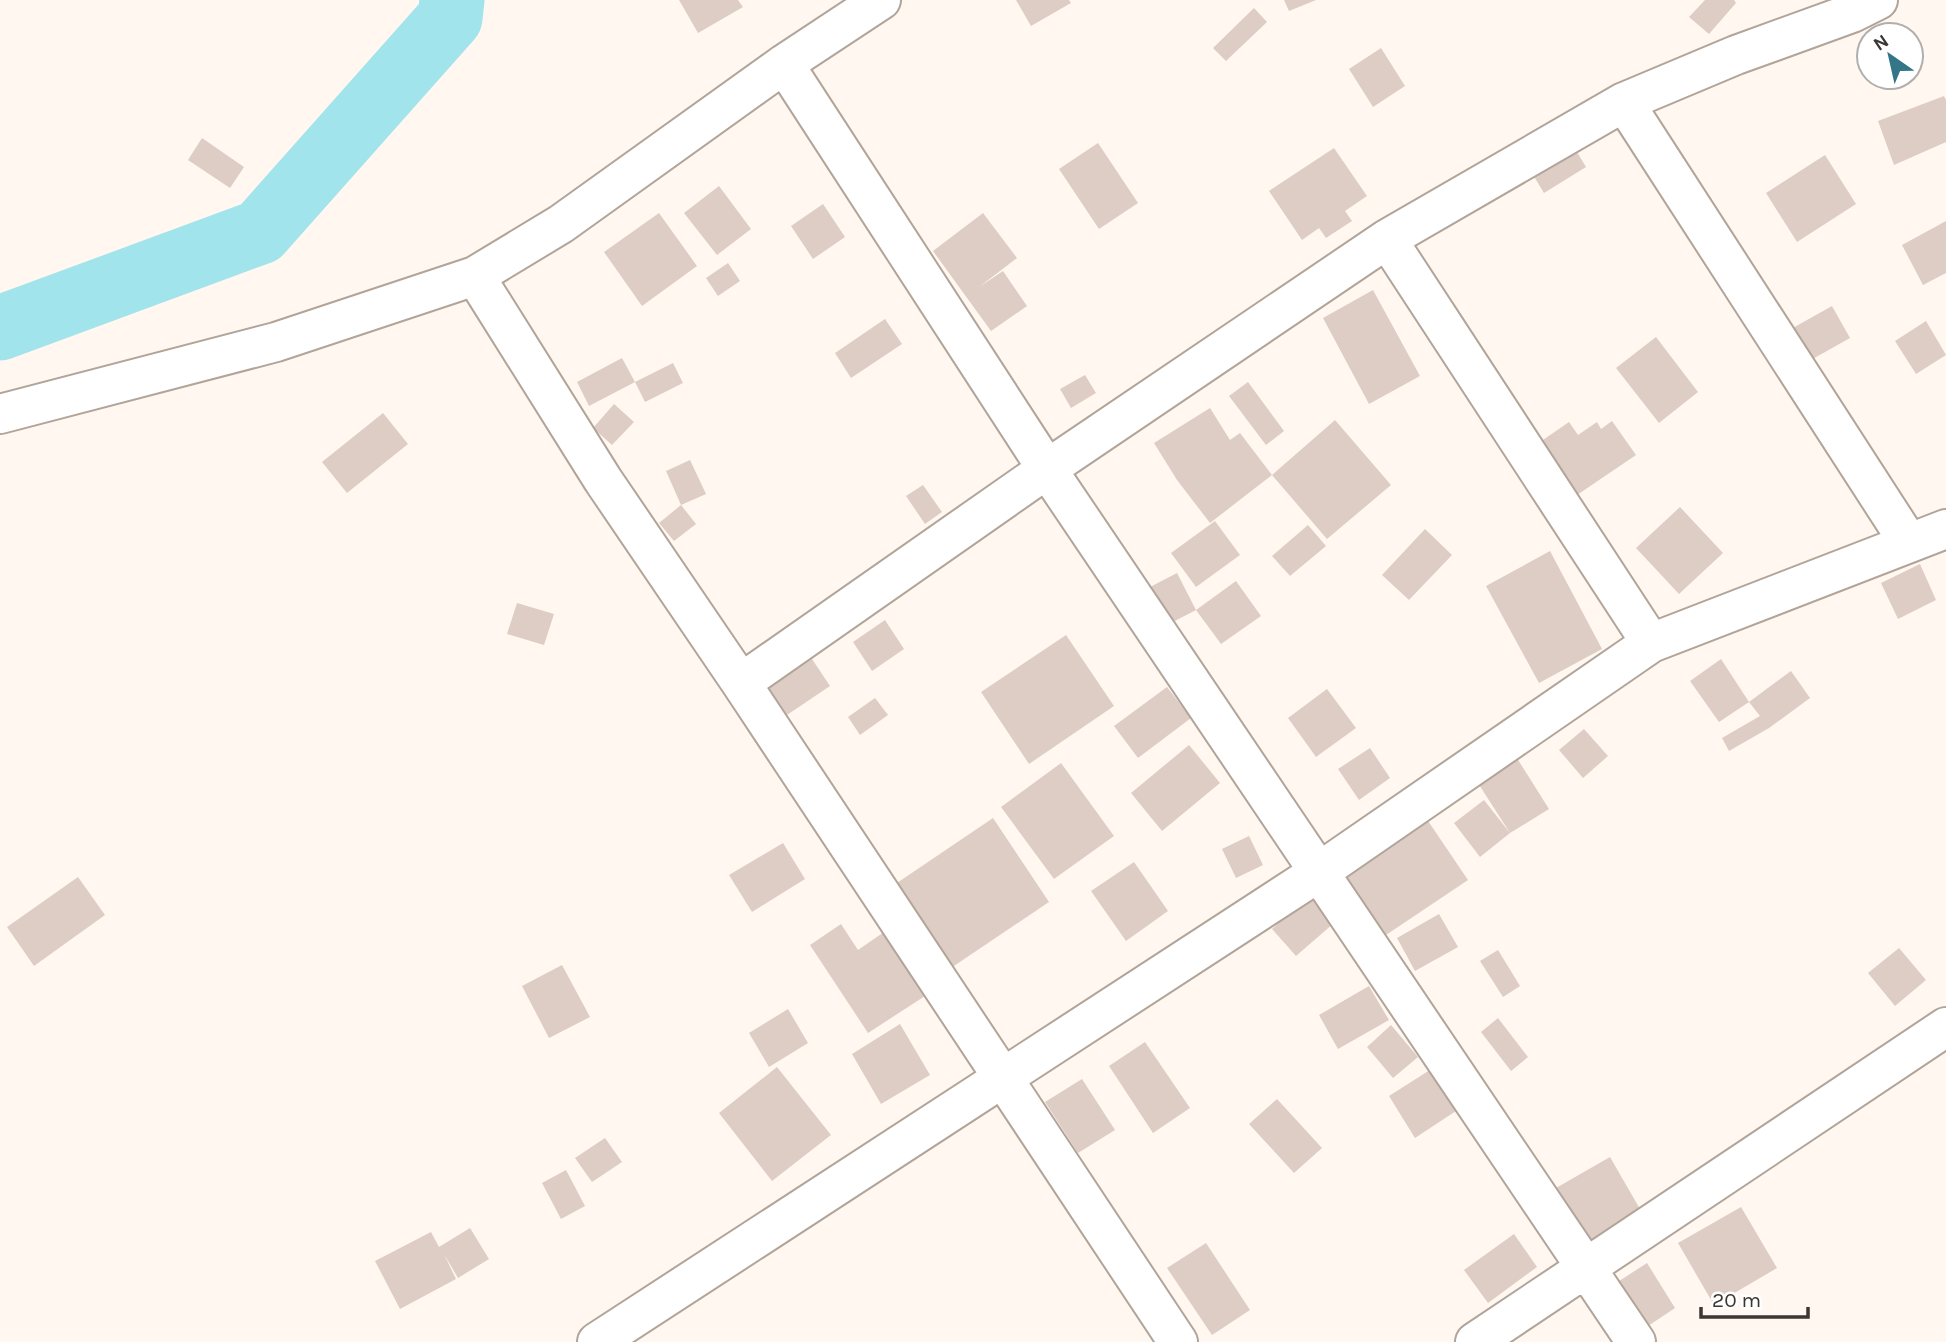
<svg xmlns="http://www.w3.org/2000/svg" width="1946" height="1342" font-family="Karla,sans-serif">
<rect width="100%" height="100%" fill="#fff7f0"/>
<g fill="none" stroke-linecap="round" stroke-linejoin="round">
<path stroke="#a1e4ec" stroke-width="65" d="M 0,328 L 260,232 L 450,18 L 452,0"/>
</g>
<path fill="#decdc5" d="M 679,0 L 738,0 L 743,7 L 698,33 Z
M 1016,0 L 1069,0 L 1071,3 L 1031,26 Z
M 1284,0 L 1316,0 L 1289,11 Z
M 1705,0 L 1734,0 L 1736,3 L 1709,34 L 1689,17 Z
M 1254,8 L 1267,22 L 1226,61 L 1213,48 Z
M 1381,48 L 1405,86 L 1373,107 L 1349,69 Z
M 1944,96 L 1946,100 L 1946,142 L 1894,165 L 1878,121 Z
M 202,138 L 244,167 L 230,188 L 188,160 Z
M 1569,139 L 1586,167 L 1544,193 L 1527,165 Z
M 1098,143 L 1138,203 L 1099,229 L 1059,169 Z
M 1334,148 L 1367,196 L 1345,211 L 1352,221 L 1326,238 L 1319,228 L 1302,240 L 1269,191 Z
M 1825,155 L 1856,204 L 1797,242 L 1766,193 Z
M 719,186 L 751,229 L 717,255 L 684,213 Z
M 823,204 L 845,237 L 813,259 L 791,226 Z
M 659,213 L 697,266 L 642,306 L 604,252 Z
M 983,213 L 1017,258 L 979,287 L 1003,271 L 1027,306 L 991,331 L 933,251 Z
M 1946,221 L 1946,273 L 1923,285 L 1902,245 Z
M 728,263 L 740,281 L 718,296 L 706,278 Z
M 1373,290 L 1420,376 L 1369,404 L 1323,318 Z
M 1832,306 L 1850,338 L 1809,361 L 1791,329 Z
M 885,319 L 902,344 L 851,378 L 835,353 Z
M 1926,321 L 1946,355 L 1916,374 L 1895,341 Z
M 1656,337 L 1698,392 L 1659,423 L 1616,368 Z
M 622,358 L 635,382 L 589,406 L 577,382 Z
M 673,363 L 683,383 L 645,402 L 635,382 Z
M 1085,375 L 1096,393 L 1071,408 L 1060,389 Z
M 1248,382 L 1284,431 L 1266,445 L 1229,396 Z
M 614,404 L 634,422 L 612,445 L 593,428 Z
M 1210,408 L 1230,440 L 1240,433 L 1272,475 L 1335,420 L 1391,485 L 1327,539 L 1272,475 L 1210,523 L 1177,480 L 1154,443 Z
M 383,413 L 408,444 L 347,493 L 322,462 Z
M 1612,421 L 1636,455 L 1577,495 L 1540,442 L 1569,422 L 1578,435 L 1597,422 L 1601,429 Z
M 690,460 L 706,494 L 681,505 L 666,471 Z
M 923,485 L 942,512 L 925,524 L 906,496 Z
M 681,505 L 696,524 L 674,541 L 659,523 Z
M 1680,507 L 1723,553 L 1679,594 L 1636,548 Z
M 1215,521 L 1240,555 L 1196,587 L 1171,553 Z
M 1308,525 L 1326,546 L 1290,576 L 1272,556 Z
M 1425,529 L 1452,555 L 1409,600 L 1382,575 Z
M 1550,551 L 1602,649 L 1539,683 L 1486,586 Z
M 1920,564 L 1936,600 L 1898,619 L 1881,583 Z
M 1177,573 L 1196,610 L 1169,624 L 1150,587 Z
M 1236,581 L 1261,616 L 1221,644 L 1196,610 Z
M 517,603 L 554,614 L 544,645 L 507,634 Z
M 885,620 L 904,649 L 872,671 L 853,642 Z
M 1066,635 L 1114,706 L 1029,764 L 981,692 Z
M 812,659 L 830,686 L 784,717 L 766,690 Z
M 1721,659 L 1749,702 L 1719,722 L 1690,681 Z
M 1791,671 L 1810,698 L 1769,728 L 1729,751 L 1722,738 L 1760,716 L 1749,702 Z
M 1167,687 L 1191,718 L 1138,758 L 1114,726 Z
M 1327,689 L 1356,728 L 1316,757 L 1288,718 Z
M 875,698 L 888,715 L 860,735 L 848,717 Z
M 1584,729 L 1608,756 L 1583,778 L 1559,750 Z
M 1189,745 L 1220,783 L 1162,831 L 1131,793 Z
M 1370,748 L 1390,778 L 1359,800 L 1338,769 Z
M 1515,755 L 1549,809 L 1510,833 L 1480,857 L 1454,823 L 1484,800 L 1510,833 L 1476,780 Z
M 1061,763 L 1114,836 L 1054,879 L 1001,807 Z
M 1424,815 L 1468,880 L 1380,939 L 1336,874 Z
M 993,818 L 1049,902 L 948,970 L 891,887 Z
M 1249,836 L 1263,865 L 1236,878 L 1222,849 Z
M 783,843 L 805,879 L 752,912 L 729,875 Z
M 1134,862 L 1168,911 L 1126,941 L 1091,891 Z
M 78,877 L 105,915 L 34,966 L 7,927 Z
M 1310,895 L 1334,923 L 1296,956 L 1272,929 Z
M 1439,914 L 1458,947 L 1415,971 L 1397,938 Z
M 841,924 L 858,950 L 884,932 L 925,996 L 868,1033 L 810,945 Z
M 1899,948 L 1926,980 L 1895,1006 L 1868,973 Z
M 1498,950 L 1520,986 L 1503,997 L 1480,961 Z
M 562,965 L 590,1017 L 549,1038 L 522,986 Z
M 1369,986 L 1389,1020 L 1338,1049 L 1319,1015 Z
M 788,1009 L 808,1043 L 769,1067 L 749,1033 Z
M 1498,1018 L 1528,1057 L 1511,1071 L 1481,1032 Z
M 900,1024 L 930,1075 L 881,1104 L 852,1054 Z
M 1391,1025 L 1418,1057 L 1393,1078 L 1367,1047 Z
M 1145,1042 L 1190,1108 L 1153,1133 L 1109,1066 Z
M 777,1067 L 831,1135 L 772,1181 L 719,1113 Z
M 1433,1068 L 1459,1109 L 1415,1138 L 1389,1096 Z
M 1082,1079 L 1115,1130 L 1078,1153 L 1045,1102 Z
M 1277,1099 L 1322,1148 L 1294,1173 L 1249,1124 Z
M 605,1138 L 622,1162 L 592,1182 L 575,1158 Z
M 1610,1157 L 1644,1216 L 1583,1251 L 1549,1192 Z
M 566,1170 L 585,1206 L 561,1219 L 542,1183 Z
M 1741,1207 L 1777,1268 L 1714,1305 L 1678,1243 Z
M 470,1228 L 489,1259 L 458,1278 L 444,1254 L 456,1279 L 400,1309 L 375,1261 L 431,1232 L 439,1247 Z
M 1514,1234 L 1537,1267 L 1488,1303 L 1464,1270 Z
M 1206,1243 L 1250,1310 L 1212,1335 L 1167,1268 Z
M 1647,1263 L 1675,1308 L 1645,1328 L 1616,1283 Z"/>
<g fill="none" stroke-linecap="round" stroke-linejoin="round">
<g stroke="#b1a499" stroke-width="42">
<path id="minor" d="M 881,0 L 784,64 L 561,224 L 475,276 L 603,480 L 741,683 L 1178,1342
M 784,64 L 1047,469 L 1636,1342
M 1624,102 L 1909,543
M 1387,239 L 1651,643
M 0,414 L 276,342 L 475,276
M 741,683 L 1047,469 L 1387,239 L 1624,102 L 1736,55 L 1852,13 L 1878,0
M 597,1342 L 1319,872 L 1651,643 L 1946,529
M 1475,1342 L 1946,1027"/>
</g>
<use href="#minor" stroke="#fff" stroke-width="38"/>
</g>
<g transform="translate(1890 56) rotate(326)"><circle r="33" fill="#ffffff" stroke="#b1afad" stroke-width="2"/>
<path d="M0-5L12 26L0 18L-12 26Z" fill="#337687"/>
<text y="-10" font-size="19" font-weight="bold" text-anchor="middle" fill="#3d3733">N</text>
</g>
<path d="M1701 1307v10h107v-10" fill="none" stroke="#3d3733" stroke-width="3.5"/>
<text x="1712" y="1307" font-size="21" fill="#3d3733" stroke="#ffffff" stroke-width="5" paint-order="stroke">20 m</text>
</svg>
